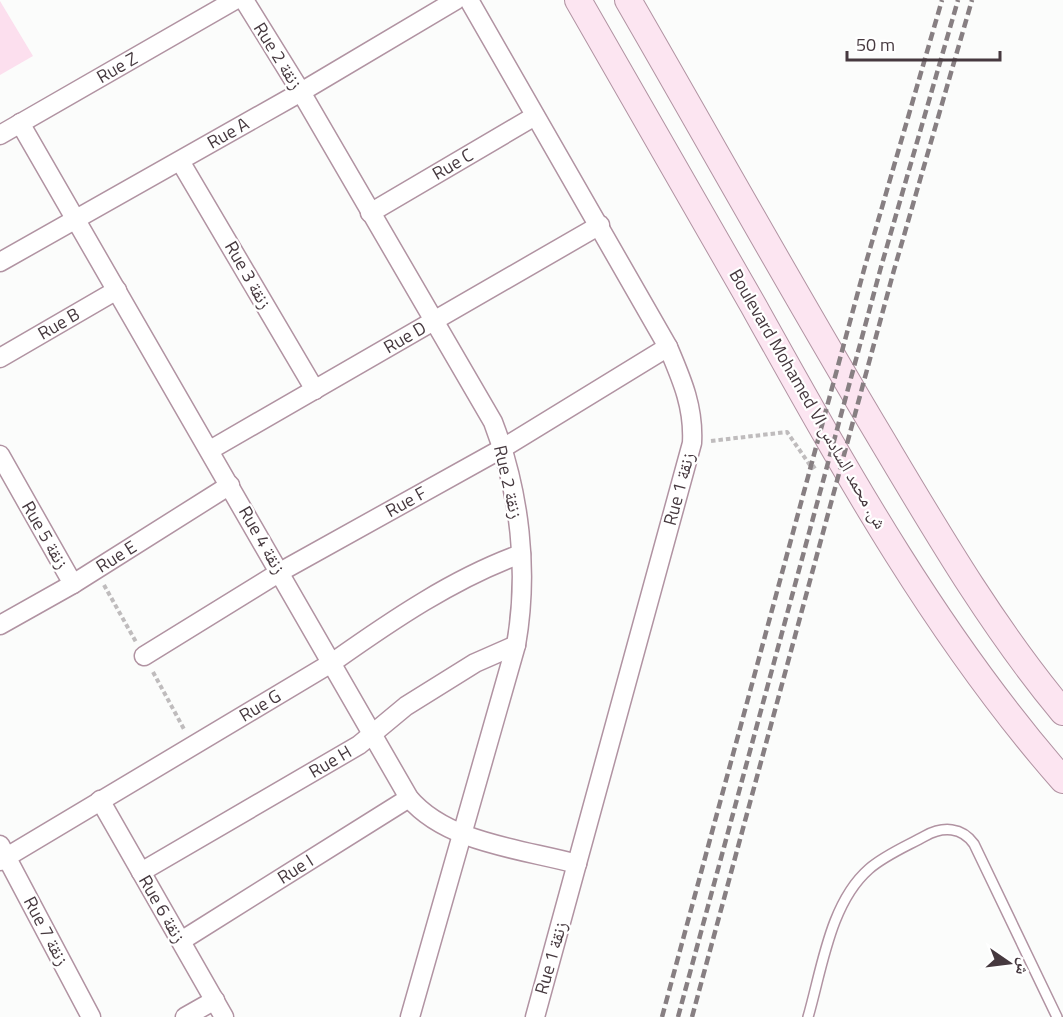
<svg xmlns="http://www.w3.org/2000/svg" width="1063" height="1017" font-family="'Titillium Web','Noto Naskh Arabic',sans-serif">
<rect width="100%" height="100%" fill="#fbfcfb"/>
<path fill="#fcdfee" d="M 0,1 L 33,56 L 0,75 Z"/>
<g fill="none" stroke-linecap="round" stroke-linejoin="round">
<g stroke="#b193a2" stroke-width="12">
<path id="service" d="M 808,1017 C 822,969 830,903 869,869 C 885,855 907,846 925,836 C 943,826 962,827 974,844 L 1057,1017"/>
</g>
<g stroke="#b193a2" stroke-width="21">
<g id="minor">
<path d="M 244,0 L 301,92 L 493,422 C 520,492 529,571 516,645 L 410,1017"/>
<path d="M 469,0 L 668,347 C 682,380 694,407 692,443 L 535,1017"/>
<path d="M 20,123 L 409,798 C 447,843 522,849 577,864"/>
<path id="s1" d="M 0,135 L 235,0"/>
<path d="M 180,161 L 315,390"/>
<path id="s2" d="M 370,213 L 535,116"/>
<path id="s3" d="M 0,262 L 301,92 L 456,0"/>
<path id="s4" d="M 0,358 L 117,290"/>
<path id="s5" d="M 210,450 L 600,225"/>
<path d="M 0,455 L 73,584"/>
<path id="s6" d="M 0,625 L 73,584 L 230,485"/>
<path id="s7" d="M 144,656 L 280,572 L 503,448 L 668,347"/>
<path d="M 100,800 L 224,1017"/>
<path d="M 0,845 L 91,1017"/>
<path id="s8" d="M 0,861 L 333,662 C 391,621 454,578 521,554"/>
<path id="s9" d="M 141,872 L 359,745 L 406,706 L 475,663 L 516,645"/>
<path id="s10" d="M 181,941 L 409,798"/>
<path d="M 185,1017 L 215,1000"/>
</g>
</g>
<g stroke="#b193a2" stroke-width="28">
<path id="secondary" d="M 578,0 C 636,102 695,203 753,305 C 845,470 938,638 1063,780
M 628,0 C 713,147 795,295 882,440 C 938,534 993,628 1063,712"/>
</g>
<path stroke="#bfbcbd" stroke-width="4" stroke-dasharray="4.5 3" stroke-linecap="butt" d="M 711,441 L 787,432 L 812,468 L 817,465
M 104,585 L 136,642
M 153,672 L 185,731"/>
<use href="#service" stroke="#fff" stroke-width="9"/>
<use href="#minor" stroke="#fff" stroke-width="18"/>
<use href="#secondary" stroke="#fce5f1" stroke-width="26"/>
<path stroke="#877f82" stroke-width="4.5" stroke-dasharray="9 4.5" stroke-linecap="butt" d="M 662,1017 L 865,266 L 942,0
M 678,1017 L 881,267 L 958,0
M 692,1017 L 894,270 L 972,0"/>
</g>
<g text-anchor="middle" stroke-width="4.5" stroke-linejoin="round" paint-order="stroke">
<g font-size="18" fill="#46393f" stroke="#fff">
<text transform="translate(278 56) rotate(58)" y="6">Rue 2 زنقة</text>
<text dy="6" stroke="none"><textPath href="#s1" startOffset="135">Rue Z</textPath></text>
<text dy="6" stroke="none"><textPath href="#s3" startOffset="262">Rue A</textPath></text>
<text dy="6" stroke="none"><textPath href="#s2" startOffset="96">Rue C</textPath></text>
<text transform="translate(248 275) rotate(60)" y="6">Rue 3 زنقة</text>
<text dy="6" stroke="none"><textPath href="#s4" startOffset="68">Rue B</textPath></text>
<text dy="6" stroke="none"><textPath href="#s5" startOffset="225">Rue D</textPath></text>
<text transform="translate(808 399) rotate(60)" y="6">Boulevard Mohamed VI ش. محمد السادس</text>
<text transform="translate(508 482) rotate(77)" y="6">Rue 2 زنقة</text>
<text transform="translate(679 489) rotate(-75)" y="6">Rue 1 زنقة</text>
<text dy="6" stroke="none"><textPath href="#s7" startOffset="304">Rue F</textPath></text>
<text transform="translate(45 535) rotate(60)" y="6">Rue 5 زنقة</text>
<text transform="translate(262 540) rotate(60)" y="6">Rue 4 زنقة</text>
<text dy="6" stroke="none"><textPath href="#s6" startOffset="135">Rue E</textPath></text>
<text dy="6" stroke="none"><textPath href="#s8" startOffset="303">Rue G</textPath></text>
<text dy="6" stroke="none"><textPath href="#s9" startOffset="219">Rue H</textPath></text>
<text dy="6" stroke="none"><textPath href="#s10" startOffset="135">Rue I</textPath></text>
<text transform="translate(162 909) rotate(60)" y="6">Rue 6 زنقة</text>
<text transform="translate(46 931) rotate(62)" y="6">Rue 7 زنقة</text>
<text transform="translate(551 958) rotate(-74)" y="6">Rue 1 زنقة</text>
</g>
</g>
<g transform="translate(1009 963) rotate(104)" stroke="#ffffff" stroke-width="4.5" paint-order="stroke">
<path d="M0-4.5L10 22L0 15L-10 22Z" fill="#46393f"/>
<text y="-9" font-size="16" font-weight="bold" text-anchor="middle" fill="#46393f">ش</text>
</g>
<path d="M847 51v9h153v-9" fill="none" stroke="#46393f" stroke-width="3"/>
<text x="856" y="51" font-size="18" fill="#46393f" stroke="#ffffff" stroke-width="4.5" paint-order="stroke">50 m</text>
</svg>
